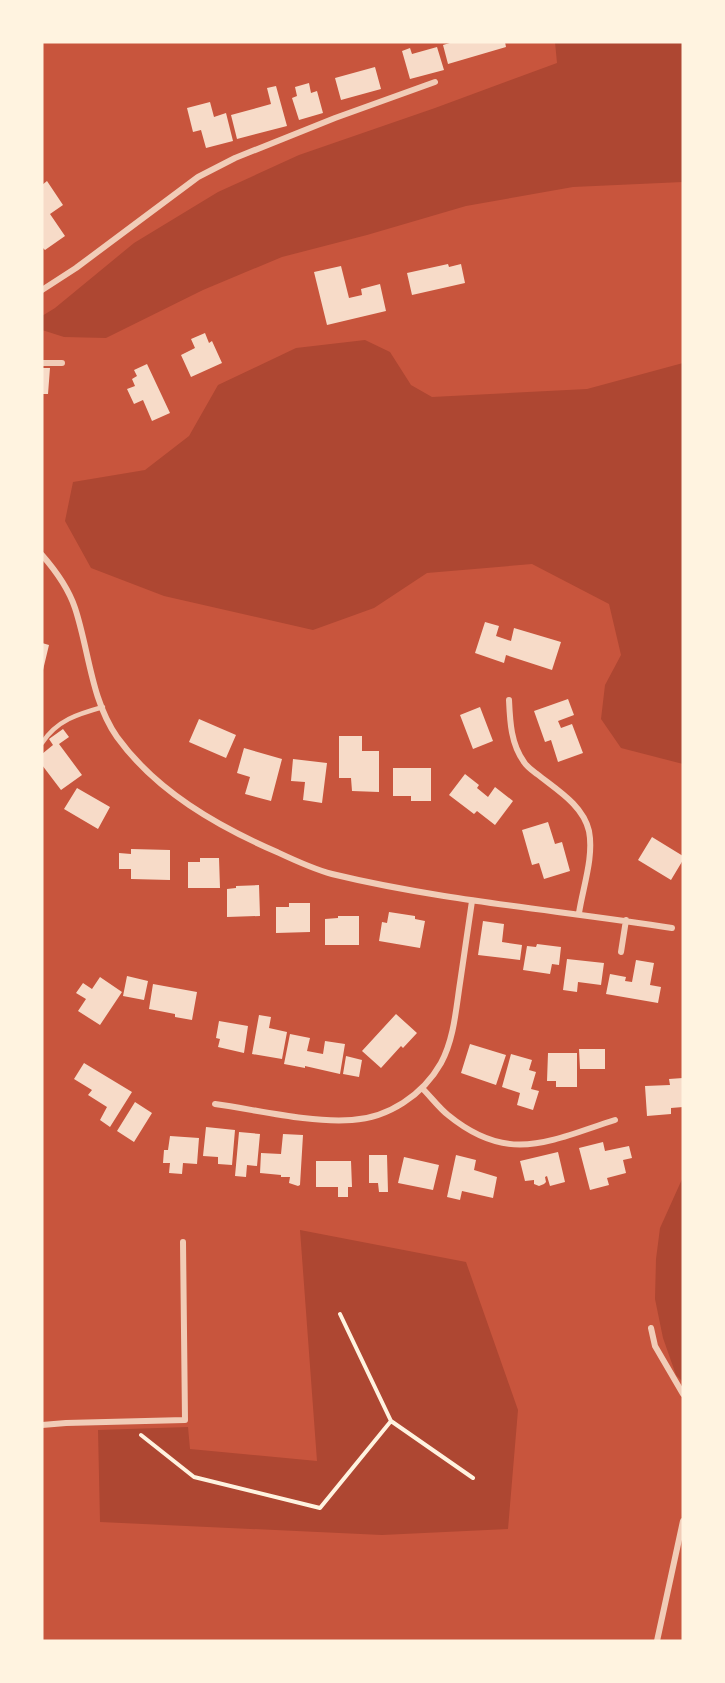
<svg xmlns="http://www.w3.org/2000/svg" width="725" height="1683" font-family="'DejaVu Sans',sans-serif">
<rect width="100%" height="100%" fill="#c8553d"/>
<path fill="#ae4732" d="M 555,42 L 683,42 L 683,182 L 573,187 L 466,206 L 367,235 L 282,257 L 203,290 L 106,338 L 64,337 L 42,330 L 42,316 L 55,308 L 134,243 L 218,192 L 299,155 L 435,108 L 557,63 Z
M 365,340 L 390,352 L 411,385 L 432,397 L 587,389 L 683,363 L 683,764 L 621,748 L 601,719 L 605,685 L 621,655 L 609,604 L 532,564 L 427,573 L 374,608 L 313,630 L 164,596 L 91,568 L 65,521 L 73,482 L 145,470 L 189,436 L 218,385 L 296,348 Z
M 683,1177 L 683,1382 L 676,1375 L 663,1338 L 655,1299 L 656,1259 L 660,1228 Z
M 300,1230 L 466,1262 L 518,1410 L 508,1529 L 382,1535 L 100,1522 L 98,1430 L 188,1427 L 190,1449 L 317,1461 Z"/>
<path fill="#f7dbc8" d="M 453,42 L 505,42 L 506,47 L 448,64 L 443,45 Z
M 437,47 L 444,70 L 410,79 L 402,51 L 410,48 L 412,54 Z
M 375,67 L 381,89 L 341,100 L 335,78 Z
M 309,83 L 311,93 L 317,91 L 323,113 L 299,120 L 292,98 L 297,96 L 295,87 Z
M 276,86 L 287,126 L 237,139 L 231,115 L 271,104 L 267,88 Z
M 210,102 L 214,117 L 226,113 L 233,141 L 206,148 L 201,130 L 193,132 L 187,108 Z
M 47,181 L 63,205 L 50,214 L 65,236 L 45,250 L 42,247 L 42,185 Z
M 448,264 L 449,267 L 461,264 L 465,283 L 412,295 L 407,273 Z
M 341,266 L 349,298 L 362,295 L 361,289 L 380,284 L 386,311 L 327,325 L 314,272 Z
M 205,333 L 209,343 L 212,341 L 222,363 L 191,377 L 181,355 L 195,348 L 191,339 Z
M 147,364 L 170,413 L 152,421 L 143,400 L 134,404 L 127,389 L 135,386 L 132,379 L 137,376 L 134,370 Z
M 42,368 L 50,368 L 48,394 L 42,394 Z
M 485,622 L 499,626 L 496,636 L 511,641 L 514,628 L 561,642 L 552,670 L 506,655 L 504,663 L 475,653 Z
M 42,643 L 49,645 L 43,670 L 42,670 Z
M 568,699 L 574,715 L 558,721 L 561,728 L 572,724 L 583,753 L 558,762 L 551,740 L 545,742 L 534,711 Z
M 480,707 L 493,741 L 473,749 L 460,715 Z
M 199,719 L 236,735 L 226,758 L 189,742 Z
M 63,729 L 69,737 L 59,744 L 82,775 L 61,790 L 42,765 L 42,754 L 53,745 L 49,739 Z
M 339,736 L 362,736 L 362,751 L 379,751 L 379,792 L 352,791 L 351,778 L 339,778 Z
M 244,748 L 282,759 L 271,801 L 245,794 L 250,777 L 237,773 Z
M 293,759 L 327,763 L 322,803 L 303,800 L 305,782 L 291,781 Z
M 393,768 L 431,768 L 431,801 L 411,801 L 411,796 L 393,796 Z
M 465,774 L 479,785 L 477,788 L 488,797 L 495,787 L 513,801 L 495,825 L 477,811 L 474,814 L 449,795 Z
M 77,788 L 110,807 L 98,829 L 64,809 Z
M 548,822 L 555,844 L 562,842 L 570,871 L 544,879 L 539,863 L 532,865 L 522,830 Z
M 652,837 L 683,856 L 683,860 L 671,880 L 638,860 Z
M 131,849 L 170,850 L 170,880 L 131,879 L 131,869 L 119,869 L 119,853 L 131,854 Z
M 200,858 L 219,858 L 220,888 L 188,888 L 188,862 L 200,862 Z
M 259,885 L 260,916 L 227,917 L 227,889 L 236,888 L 236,886 Z
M 289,903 L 310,903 L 310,932 L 276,933 L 276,907 L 289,907 Z
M 389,912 L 415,916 L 415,919 L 425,921 L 420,948 L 379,941 L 382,922 L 387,923 Z
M 338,916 L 359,916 L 359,945 L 325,945 L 325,919 L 338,918 Z
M 483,921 L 504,924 L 502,942 L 522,945 L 520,960 L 478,955 Z
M 537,944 L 561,947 L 559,965 L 552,964 L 550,974 L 523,970 L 527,946 L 536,947 Z
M 567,959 L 604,963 L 601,985 L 578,982 L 577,992 L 563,990 Z
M 636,960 L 654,963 L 650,985 L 661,987 L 658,1003 L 606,994 L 610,974 L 626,977 L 625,981 L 632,982 Z
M 127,976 L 148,981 L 144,1000 L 123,996 Z
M 100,977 L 122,992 L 100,1025 L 78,1011 L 86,999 L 76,993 L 83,983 L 92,989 Z
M 153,984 L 197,992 L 192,1020 L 175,1017 L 175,1014 L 149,1009 Z
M 396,1014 L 417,1033 L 403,1048 L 401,1046 L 381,1068 L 362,1051 Z
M 259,1015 L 271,1017 L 269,1028 L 287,1032 L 282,1059 L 252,1054 Z
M 219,1021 L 248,1026 L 244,1053 L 218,1047 L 220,1039 L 216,1038 Z
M 290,1034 L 310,1038 L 307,1051 L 323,1054 L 325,1041 L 345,1044 L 340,1074 L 305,1066 L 305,1068 L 284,1064 Z
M 470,1044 L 506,1055 L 496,1085 L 461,1073 Z
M 579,1049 L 605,1049 L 605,1069 L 580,1069 Z
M 548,1053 L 577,1053 L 577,1087 L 556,1087 L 556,1081 L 547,1081 Z
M 511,1054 L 532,1060 L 529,1070 L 536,1072 L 531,1089 L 539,1091 L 533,1110 L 517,1105 L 520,1093 L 502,1087 Z
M 346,1056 L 362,1060 L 359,1077 L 343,1074 Z
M 84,1063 L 132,1092 L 110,1127 L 100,1120 L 107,1107 L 88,1095 L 92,1090 L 74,1079 Z
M 683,1078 L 683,1107 L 671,1108 L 671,1114 L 647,1116 L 645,1086 L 670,1085 L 669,1079 Z
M 135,1102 L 152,1113 L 134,1142 L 117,1131 Z
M 206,1127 L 235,1130 L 232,1165 L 218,1164 L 218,1157 L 203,1156 Z
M 239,1132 L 260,1134 L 257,1166 L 247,1165 L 246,1177 L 235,1176 Z
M 283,1134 L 303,1135 L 300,1185 L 298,1186 L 289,1183 L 290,1177 L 281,1177 L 281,1175 L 260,1173 L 261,1153 L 281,1154 Z
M 170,1136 L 199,1138 L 197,1164 L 183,1163 L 182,1174 L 169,1173 L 170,1163 L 163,1163 L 164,1150 L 168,1150 Z
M 603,1142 L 605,1151 L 629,1146 L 632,1158 L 623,1160 L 626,1173 L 607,1178 L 609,1185 L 590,1190 L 579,1148 Z
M 558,1152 L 565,1182 L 550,1186 L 547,1176 L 545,1177 L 546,1182 L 544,1184 L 539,1186 L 534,1184 L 534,1180 L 525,1181 L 520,1161 Z
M 369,1155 L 387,1155 L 388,1192 L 379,1192 L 378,1183 L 369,1183 Z
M 456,1155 L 476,1160 L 474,1170 L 497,1177 L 493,1198 L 462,1191 L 460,1200 L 447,1197 Z
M 404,1157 L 439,1165 L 433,1190 L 398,1183 Z
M 316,1161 L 351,1161 L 352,1187 L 348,1187 L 348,1197 L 338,1197 L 338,1187 L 316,1187 Z"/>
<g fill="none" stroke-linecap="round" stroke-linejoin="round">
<path stroke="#fff3e0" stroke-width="4" d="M 340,1314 L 391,1421
M 141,1435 L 194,1477 L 320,1508 L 391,1421 L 473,1478"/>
<path stroke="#f1ccb7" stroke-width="4.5" d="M 42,743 C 57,720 78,714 103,707"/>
<path stroke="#f1ccb7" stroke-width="6" d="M 42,290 L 76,268 L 198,177 L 235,158 L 335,118 L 435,82
M 42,363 L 62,363
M 42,555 C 56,571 68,587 75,608 C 89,650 91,700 117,737 C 156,791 217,826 277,852 C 294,860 313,869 332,874 C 443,901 559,910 672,928
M 509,700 C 510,722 511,744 524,762 C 527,767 533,771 537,774 C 557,790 583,805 589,831 C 594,857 583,887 579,913
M 621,952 L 626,920
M 422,1088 C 431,1097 439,1108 448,1115 C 509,1165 549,1141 615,1120
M 215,1104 C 258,1110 309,1123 352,1120 C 388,1118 423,1095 441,1063 C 454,1039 456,1009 460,983 C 464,955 468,928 472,901
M 651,1328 L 655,1346 L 683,1394
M 42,1425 L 66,1423 L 185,1420 L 183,1242
M 657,1641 L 683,1521"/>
</g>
<rect width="725" height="1683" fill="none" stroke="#fff3e0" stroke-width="87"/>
</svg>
